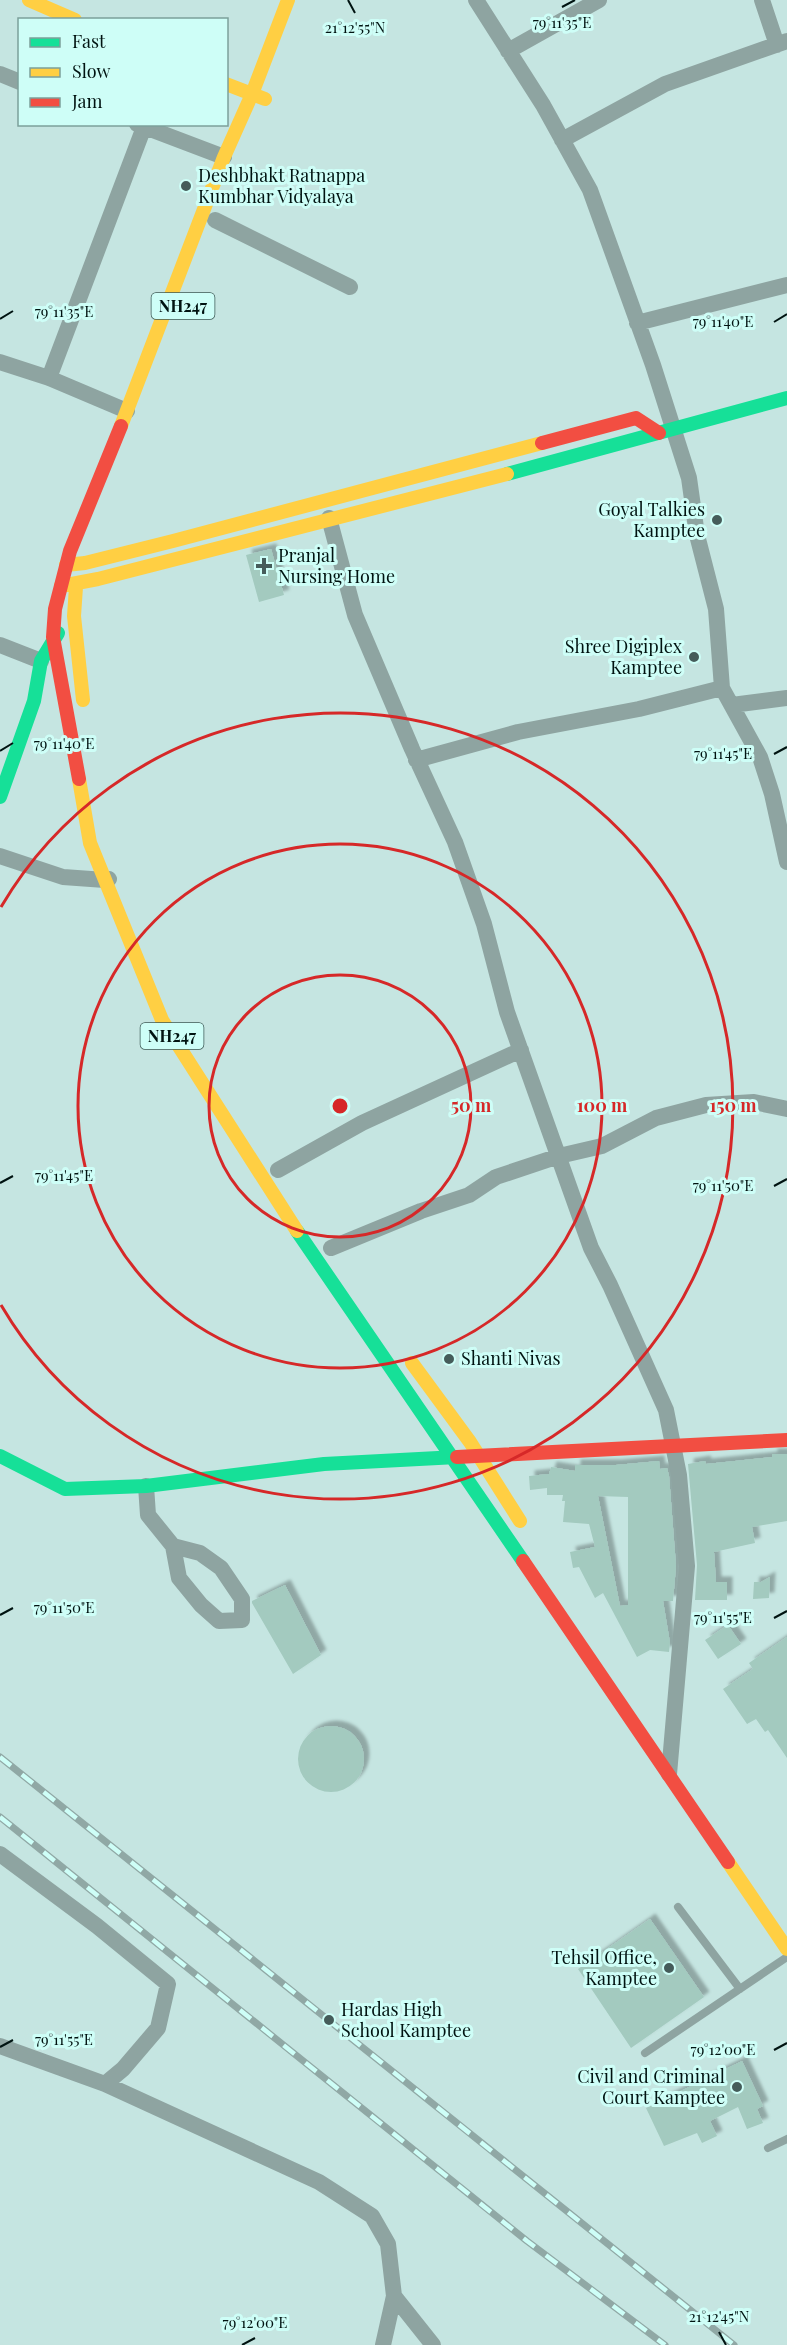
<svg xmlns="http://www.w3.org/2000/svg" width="787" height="2345" font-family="'Playfair Display',serif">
<defs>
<filter id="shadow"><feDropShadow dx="5.5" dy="-5.5" stdDeviation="1.5" flood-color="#0004"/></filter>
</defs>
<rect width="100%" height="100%" fill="#c5e5e1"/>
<path fill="#a3cabf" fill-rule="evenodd" filter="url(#shadow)" d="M 271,549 L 284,595 L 259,602 L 246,555 Z
M 772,1454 L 787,1454 L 787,1521 L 752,1527 L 755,1543 L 714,1552 L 716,1582 L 727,1582 L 727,1600 L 695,1600 L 697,1565 L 688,1464 L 705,1461 L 706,1464 L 735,1461 L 772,1457 Z
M 659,1461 L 660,1469 L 667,1468 L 669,1476 L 676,1566 L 673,1601 L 663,1601 L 670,1643 L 669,1652 L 650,1650 L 637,1657 L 603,1593 L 595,1598 L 579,1567 L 573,1568 L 570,1552 L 595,1547 L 589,1524 L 563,1522 L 565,1501 L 562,1501 L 563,1495 L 547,1495 L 547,1488 L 530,1490 L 529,1476 L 549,1474 L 551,1467 L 575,1471 L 575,1465 L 616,1465 ZM 598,1496 L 628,1497 L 628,1605 L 620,1606 Z
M 770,1577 L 769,1598 L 753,1599 L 754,1582 L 761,1582 Z
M 285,1585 L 321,1655 L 293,1674 L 252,1603 L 252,1601 Z
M 728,1625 L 741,1644 L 718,1659 L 705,1640 Z
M 787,1637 L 787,1758 L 768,1730 L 765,1732 L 756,1719 L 747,1724 L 723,1689 L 753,1669 L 749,1663 Z
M298 1759a33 33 0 1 1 66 0a33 33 0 1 1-66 0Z
M 650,1919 L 704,1997 L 631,2048 L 578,1969 Z
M 742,2061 L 763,2106 L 757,2109 L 763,2123 L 747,2129 L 738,2107 L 710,2121 L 717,2136 L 702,2143 L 697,2133 L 664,2146 L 646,2108 Z"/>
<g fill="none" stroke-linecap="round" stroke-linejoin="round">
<path stroke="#8ea4a1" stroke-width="8" d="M 678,1907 L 740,1989
M 645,2053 L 787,1957
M 768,2148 L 787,2139"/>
<path stroke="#8ea4a1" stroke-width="16" d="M 476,0 L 543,105 L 590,190 L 653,365 L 689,478 L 697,535 L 716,609 L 722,688 L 760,757 L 772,794 L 787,862
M 762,0 L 777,45
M 508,51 L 599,0
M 0,74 L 20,82
M 137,124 L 224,157
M 562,140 L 665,84 L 787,41
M 215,220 L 350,287
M 637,323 L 787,285
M 0,362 L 49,378 L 127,411
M 49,378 L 144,127
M 329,518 L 355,615 L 412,749 L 455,842 L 484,924 L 507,1012 L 591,1248 L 610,1285 L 666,1410 L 679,1475 L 687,1566 L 669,1774
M 0,645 L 41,661
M 732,705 L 787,698
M 416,760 L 518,732 L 639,709 L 722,688
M 0,856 L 63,877 L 105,880 L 109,879
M 278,1170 L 362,1123 L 521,1050
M 331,1248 L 421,1211 L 469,1195 L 496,1177 L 559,1156 L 602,1146 L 656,1118 L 706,1105 L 754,1102 L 787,1109
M 146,1486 L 148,1515 L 173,1546 L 179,1578 L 201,1605 L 219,1621 L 242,1620 L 242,1599 L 221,1568 L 200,1553 L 173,1546
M 0,1854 L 97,1926 L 168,1984 L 158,2028 L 123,2069 L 105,2084
M 0,2046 L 105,2084 L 319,2182 L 372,2216 L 388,2244 L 394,2296 L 383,2345
M 394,2296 L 433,2345"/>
<path stroke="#16e098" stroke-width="14" d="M 507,474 L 787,398
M 0,797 L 34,701 L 41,661 L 58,633
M 297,1231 L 523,1561
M 0,1456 L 65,1489 L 146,1486 L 324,1464 L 457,1457"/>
<path stroke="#ffcf43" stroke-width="14" d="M 29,0 L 75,20
M 226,84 L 265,99
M 121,426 L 224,157 L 252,94 L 288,0
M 66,565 L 85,563 L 173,541 L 542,443
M 61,586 L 98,579 L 507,474
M 76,587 L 74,616 L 83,700
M 79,779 L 90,843 L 162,1020 L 297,1231
M 412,1363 L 470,1442 L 520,1521
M 728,1862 L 787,1949"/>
<path stroke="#f24e42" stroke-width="14" d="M 542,443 L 636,418 L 659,433
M 79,779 L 53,637 L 55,609 L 70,551 L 121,426
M 457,1457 L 787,1440
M 523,1561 L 728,1862"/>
<g stroke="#90a8a5" stroke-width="7">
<path id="rail" d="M 0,1757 L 734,2345
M 0,1817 L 527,2241 L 665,2345"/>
</g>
<use href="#rail" stroke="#cefef7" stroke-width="4.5" stroke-dasharray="14" stroke-linecap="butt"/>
</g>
<path fill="none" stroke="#001311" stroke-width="2" d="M 348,0 L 355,13M 562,7 L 575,0M 0,319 L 13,311M 774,322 L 787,314M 0,751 L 13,743M 774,754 L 787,747M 0,1183 L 13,1176M 774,1186 L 787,1179M 0,1615 L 13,1608M 774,1618 L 787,1611M 0,2047 L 13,2040M 774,2050 L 787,2043M 719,2332 L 726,2345M 242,2345 L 255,2338"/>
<g fill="none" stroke="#d62828" stroke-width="3">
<circle cx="340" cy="1106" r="131"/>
<circle cx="340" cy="1106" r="262"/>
<path d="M1 907A393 393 0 1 1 1 1305"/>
</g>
<g fill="#455c5a" stroke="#cefef7" stroke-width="2">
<circle cx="186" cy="186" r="6"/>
<circle cx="717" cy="520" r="6"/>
<path d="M261 557h6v6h6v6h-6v6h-6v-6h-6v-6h6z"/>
<circle cx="694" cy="657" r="6"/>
<circle cx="449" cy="1359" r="6"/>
<circle cx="669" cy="1968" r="6"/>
<circle cx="329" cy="2020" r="6"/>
<circle cx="737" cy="2087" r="6"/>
</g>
<g text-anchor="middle" stroke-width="6" stroke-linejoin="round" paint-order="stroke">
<g fill="#cefef7" stroke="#3e5a56" stroke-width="1.5">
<rect x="151.5" y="293" width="63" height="26" rx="4.5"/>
<rect x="140.5" y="1023" width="63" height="26" rx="4.5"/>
</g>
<g font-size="16" font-weight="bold" fill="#001311">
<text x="183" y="312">NH247</text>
<text x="172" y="1042">NH247</text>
</g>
<g font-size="18" fill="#001311" stroke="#cefef7" text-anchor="start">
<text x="198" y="182">Deshbhakt Ratnappa<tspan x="198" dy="21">Kumbhar Vidyalaya</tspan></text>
<text x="705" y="516" text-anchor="end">Goyal Talkies<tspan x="705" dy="21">Kamptee</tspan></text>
<text x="278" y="562">Pranjal<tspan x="278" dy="21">Nursing Home</tspan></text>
<text x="682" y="653" text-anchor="end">Shree Digiplex<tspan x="682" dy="21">Kamptee</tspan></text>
<text x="461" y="1365">Shanti Nivas</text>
<text x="657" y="1964" text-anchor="end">Tehsil Office,<tspan x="657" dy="21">Kamptee</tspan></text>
<text x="341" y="2016">Hardas High<tspan x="341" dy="21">School Kamptee</tspan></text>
<text x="725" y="2083" text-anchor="end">Civil and Criminal<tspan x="725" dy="21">Court Kamptee</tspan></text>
</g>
</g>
<g font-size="15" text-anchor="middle" fill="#001311" stroke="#cefef7" stroke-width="6" stroke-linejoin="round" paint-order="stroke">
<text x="562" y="28">79°11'35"E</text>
<text x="355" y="33">21°12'55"N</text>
<text x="64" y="317">79°11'35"E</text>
<text x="723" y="327">79°11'40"E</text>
<text x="64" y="749">79°11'40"E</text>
<text x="723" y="759">79°11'45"E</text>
<text x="64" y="1181">79°11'45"E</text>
<text x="723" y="1191">79°11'50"E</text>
<text x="64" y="1613">79°11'50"E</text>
<text x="723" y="1623">79°11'55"E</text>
<text x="64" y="2045">79°11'55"E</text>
<text x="723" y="2055">79°12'00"E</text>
<text x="719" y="2322">21°12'45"N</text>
<text x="255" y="2328">79°12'00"E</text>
</g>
<circle cx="340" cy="1106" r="9" fill="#d62828" stroke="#cefef7" stroke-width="3"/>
<g font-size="18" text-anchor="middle" font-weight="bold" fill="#d62828" stroke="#cefef7" stroke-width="6" stroke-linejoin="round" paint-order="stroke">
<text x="471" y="1112">50 m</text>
<text x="602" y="1112">100 m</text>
<text x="733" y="1112">150 m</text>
</g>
<rect x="18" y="18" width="210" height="108" fill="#cefef7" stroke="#7ca09b" stroke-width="1.5"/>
<rect x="30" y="38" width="30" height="9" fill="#16e098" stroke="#7ca09b" stroke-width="1.5"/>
<text x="72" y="48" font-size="18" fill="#001311">Fast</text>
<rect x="30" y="68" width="30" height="9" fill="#ffcf43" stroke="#7ca09b" stroke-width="1.5"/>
<text x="72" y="78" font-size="18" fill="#001311">Slow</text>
<rect x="30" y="98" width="30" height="9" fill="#f24e42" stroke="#7ca09b" stroke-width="1.5"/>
<text x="72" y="108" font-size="18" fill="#001311">Jam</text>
</svg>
